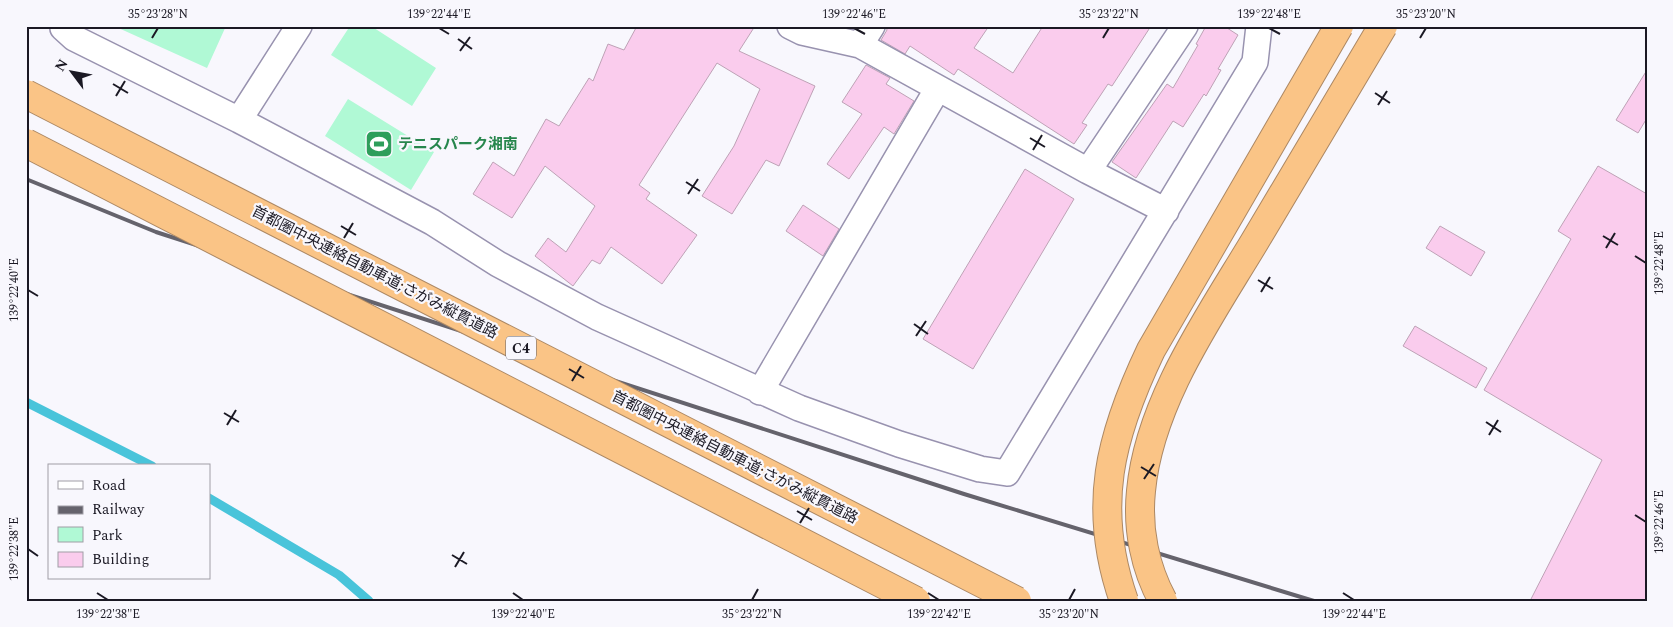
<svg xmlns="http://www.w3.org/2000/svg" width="1673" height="627" font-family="Spectral,'Noto Sans JP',serif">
<rect width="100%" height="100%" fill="#f8f7fd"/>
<path fill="#b0f9d5" d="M 114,26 L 226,26 L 207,68 Z
M 350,26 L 371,26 L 436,68 L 412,106 L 331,55 Z
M 348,99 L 434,152 L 411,190 L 325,136 Z"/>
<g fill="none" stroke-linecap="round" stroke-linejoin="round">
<path stroke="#49c4da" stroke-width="9" d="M 26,402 L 152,466
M 209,498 L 339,575 L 369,601"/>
</g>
<path fill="#facced" stroke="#bea2b6" d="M 637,26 L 755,26 L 739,51 L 815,86 L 779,166 L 766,160 L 732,214 L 702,196 L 734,146 L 760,89 L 717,63 L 639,185 L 650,193 L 646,199 L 697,235 L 662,284 L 611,247 L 600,264 L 592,260 L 573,286 L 535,256 L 548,238 L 566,252 L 595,206 L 545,166 L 512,218 L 473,194 L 493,162 L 514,176 L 546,119 L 559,126 L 589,78 L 593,81 L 608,44 L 624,50 Z
M 886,26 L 989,26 L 974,48 L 1013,73 L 1043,26 L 1151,26 L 1112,86 L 1108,84 L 1082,123 L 1087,125 L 1074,144 L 958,69 L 954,75 L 910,46 L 905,54 L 881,40 L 887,30 Z
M 1206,26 L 1224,26 L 1238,35 L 1218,69 L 1221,70 L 1206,96 L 1204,94 L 1183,127 L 1173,121 L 1136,178 L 1112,162 L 1167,84 L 1173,88 L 1198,45 L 1196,44 Z
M 866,65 L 890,78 L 886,84 L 914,101 L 894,134 L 884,127 L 849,179 L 827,164 L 862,114 L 842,102 Z
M 1647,70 L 1647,118 L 1638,133 L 1616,120 Z
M 1598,166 L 1647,194 L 1647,601 L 1530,601 L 1602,460 L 1484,390 L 1571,239 L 1558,231 Z
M 1025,169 L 1074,199 L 973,369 L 923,339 Z
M 803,205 L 839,229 L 823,256 L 786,231 Z
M 1440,226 L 1485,252 L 1471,276 L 1426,248 Z
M 1415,326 L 1487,368 L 1476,388 L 1403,346 Z"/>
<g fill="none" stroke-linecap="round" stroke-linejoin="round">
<g stroke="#9892af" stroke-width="28">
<path id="street" d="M 790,26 L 802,32 L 860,45
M 872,26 L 860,45 L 1088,171 L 1166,211
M 63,28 L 74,38 L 239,120 L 432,222 L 498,264 L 597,317 L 799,408 L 899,444 L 980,469 L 1007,473 L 1255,62 L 1259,26
M 239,120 L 299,26
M 1088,171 L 1185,26
M 760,392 L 938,88"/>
</g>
<use href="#street" stroke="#fff" stroke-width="25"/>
<path stroke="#65636c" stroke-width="4" d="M 26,179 L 156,232 L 964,494 L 1314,601"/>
<g stroke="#ac8864" stroke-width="30" stroke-linecap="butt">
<path id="highway-bridge" d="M 26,94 L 1017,601
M 26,143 L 916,601
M 1124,601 C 1091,507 1110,436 1151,350 L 1339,26
M 1163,601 C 1145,568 1137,529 1141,491 C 1149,402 1210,316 1255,241 C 1297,170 1340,98 1383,26"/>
</g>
<use href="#highway-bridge" stroke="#fac486" stroke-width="28"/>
</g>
<path fill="none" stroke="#1b1924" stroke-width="2" d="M 439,28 L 449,34M 854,28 L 865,34M 1269,28 L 1280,34M 152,38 L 158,28M 1103,38 L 1109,28M 1420,38 L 1426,28M 458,39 L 472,49M 460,51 L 470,37M 113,84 L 128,93M 1375,93 L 1390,103M 116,96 L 125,81M 1378,105 L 1387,91M 1030,138 L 1045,147M 1033,150 L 1042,135M 686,182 L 700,191M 688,194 L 698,179M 341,226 L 356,235M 1603,236 L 1618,245M 344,238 L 353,223M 1606,248 L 1615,233M 1635,256 L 1646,263M 1258,280 L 1273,289M 28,290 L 38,296M 1261,292 L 1270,277M 914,324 L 928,334M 916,336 L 926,321M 569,369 L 584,378M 572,381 L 581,366M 224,413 L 239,422M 1486,422 L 1501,432M 227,425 L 236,410M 1489,435 L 1498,420M 1141,467 L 1156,476M 1144,479 L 1154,464M 797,511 L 812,520M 1635,515 L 1646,522M 800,523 L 809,508M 28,549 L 38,556M 452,555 L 467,564M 455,567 L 464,552M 97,593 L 108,600M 513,593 L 523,600M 928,593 L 939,600M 1343,593 L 1354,600M 752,600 L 758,589M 1069,600 L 1075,589"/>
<defs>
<g id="stadium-square" transform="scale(1.4375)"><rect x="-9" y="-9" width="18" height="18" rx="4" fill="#2e9e5b" stroke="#f8f7fd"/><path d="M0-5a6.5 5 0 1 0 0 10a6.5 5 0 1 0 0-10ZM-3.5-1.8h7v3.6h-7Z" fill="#fff"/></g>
</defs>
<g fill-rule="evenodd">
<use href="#stadium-square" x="379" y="144"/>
</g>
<g text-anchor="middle" stroke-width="4.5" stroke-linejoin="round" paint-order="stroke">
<rect fill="#f8f7fd" stroke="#5d5c65" stroke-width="1" x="506" y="336.5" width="30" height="23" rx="4"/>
<g font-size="14" font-weight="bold" fill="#1b1924">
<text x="521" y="353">C4</text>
</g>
<g font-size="15" font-weight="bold" fill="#27864d" stroke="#f8f7fd" text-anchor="start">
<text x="398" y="149">テニスパーク湘南</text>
</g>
<g font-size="15" fill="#1b1924" stroke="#f8f7fd">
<text transform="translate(375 272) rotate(27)" y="5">首都圏中央連絡自動車道;さがみ縦貫道路</text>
<text transform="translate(735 457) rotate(27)" y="5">首都圏中央連絡自動車道;さがみ縦貫道路</text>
</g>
</g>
<rect width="1673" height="627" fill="none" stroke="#f8f7fd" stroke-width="55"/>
<rect x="48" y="464" width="162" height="115" fill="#f8f7fd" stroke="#a09ea6"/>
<rect x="58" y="481" width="25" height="8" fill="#ffffff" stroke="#a09ea6"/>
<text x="92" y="490" font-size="15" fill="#1b1924">Road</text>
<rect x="58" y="506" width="25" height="8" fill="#65636c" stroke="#a09ea6"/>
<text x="92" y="514" font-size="15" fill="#1b1924">Railway</text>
<rect x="58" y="527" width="25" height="15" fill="#b0f9d5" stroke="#a09ea6"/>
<text x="92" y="540" font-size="15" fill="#1b1924">Park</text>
<rect x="58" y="552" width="25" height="15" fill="#facced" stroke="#a09ea6"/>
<text x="92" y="564" font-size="15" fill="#1b1924">Building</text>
<g transform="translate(72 72) rotate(302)" stroke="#f8f7fd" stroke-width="4" paint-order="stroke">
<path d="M0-4L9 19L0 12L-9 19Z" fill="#1b1924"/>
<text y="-8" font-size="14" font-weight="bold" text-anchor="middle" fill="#1b1924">N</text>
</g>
<rect x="28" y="28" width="1618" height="572" fill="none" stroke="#1b1924" stroke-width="2"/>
<g font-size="12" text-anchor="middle" fill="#1b1924">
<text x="158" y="18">35°23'28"N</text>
<text x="439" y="18">139°22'44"E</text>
<text x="854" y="18">139°22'46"E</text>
<text x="1109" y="18">35°23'22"N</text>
<text x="1269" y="18">139°22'48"E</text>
<text x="1426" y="18">35°23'20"N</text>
<text transform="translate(1659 263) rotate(-90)" y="4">139°22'48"E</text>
<text transform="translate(14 290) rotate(-90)" y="4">139°22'40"E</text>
<text transform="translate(1659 522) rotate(-90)" y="4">139°22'46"E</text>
<text transform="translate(14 549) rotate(-90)" y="4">139°22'38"E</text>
<text x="108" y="618">139°22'38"E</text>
<text x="523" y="618">139°22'40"E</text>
<text x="752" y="618">35°23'22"N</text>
<text x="939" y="618">139°22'42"E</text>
<text x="1069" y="618">35°23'20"N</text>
<text x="1354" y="618">139°22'44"E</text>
</g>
</svg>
